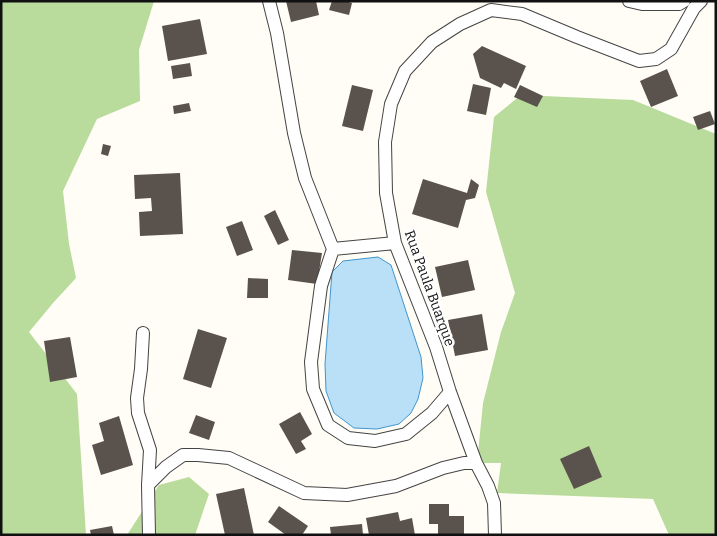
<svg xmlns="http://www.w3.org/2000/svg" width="717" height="536" font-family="Bitter,serif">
<rect width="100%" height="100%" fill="#fffdf5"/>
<path fill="#b9dc9c" d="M 1,1 L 154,1 L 139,50 L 140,101 L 97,119 L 63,191 L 69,244 L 76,278 L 53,303 L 29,332 L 77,394 L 86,535 L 1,535 Z
M 521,95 L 633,100 L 716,134 L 716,535 L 669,535 L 653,499 L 497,493 L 501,463 L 477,463 L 483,403 L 501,332 L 515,293 L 486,192 L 494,117 Z
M 189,477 L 209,494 L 195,535 L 127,535 L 159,485 Z"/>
<path fill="#b9e0f7" stroke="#3f96cf" d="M 378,257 L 391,265 L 421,357 L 423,378 L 418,399 L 411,413 L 399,424 L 377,429 L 354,428 L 334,413 L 326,391 L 325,364 L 332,272 L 343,261 Z"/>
<path fill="#5a524d" d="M 286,1 L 316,1 L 319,15 L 291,22 Z
M 332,1 L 346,1 L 352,3 L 349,15 L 329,10 Z
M 200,19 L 207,54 L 168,61 L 162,26 Z
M 482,46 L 526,66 L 516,89 L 504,83 L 501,88 L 480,78 L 473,54 Z
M 190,63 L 192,76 L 173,79 L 171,66 Z
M 667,69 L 678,96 L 651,107 L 640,81 Z
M 473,84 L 491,88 L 486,115 L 467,111 Z
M 352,85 L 373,90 L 363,131 L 342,126 Z
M 520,85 L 543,96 L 537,107 L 514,97 Z
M 189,103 L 191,111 L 174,114 L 173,106 Z
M 710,111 L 715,124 L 698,130 L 693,117 Z
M 103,144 L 111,146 L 108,156 L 101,154 Z
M 180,173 L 183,234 L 140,236 L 139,212 L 152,211 L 151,198 L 135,199 L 134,175 Z
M 423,179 L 467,193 L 471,179 L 479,185 L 475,198 L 466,200 L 458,228 L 412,214 Z
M 275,210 L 289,240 L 278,245 L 264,216 Z
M 242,221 L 253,250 L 237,256 L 226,227 Z
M 292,250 L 322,253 L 317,284 L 288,280 Z
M 468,260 L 475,290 L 442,297 L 435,267 Z
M 248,278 L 268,279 L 268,298 L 247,298 Z
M 482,314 L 488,350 L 455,356 L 448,320 Z
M 198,329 L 227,338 L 211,388 L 183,379 Z
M 70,337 L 77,377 L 50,382 L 44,341 Z
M 300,412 L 312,434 L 301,441 L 306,449 L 296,454 L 279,424 Z
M 196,415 L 215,422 L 209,440 L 189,433 Z
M 119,416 L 133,465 L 101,475 L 92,445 L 104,441 L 99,423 Z
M 589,446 L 602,477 L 574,489 L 560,459 Z
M 244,488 L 254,535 L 225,535 L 216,494 Z
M 429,504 L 449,504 L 449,516 L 464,516 L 464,535 L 438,535 L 438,524 L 429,524 Z
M 279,506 L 308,526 L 302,535 L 286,535 L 268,522 Z
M 398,512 L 400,521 L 412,518 L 415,535 L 369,535 L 366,518 Z
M 362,524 L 363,535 L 331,535 L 330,527 Z
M 112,526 L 114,535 L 91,535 L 90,530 Z"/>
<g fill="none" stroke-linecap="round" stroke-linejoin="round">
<g stroke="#444" stroke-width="14">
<path id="minor" d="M 269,1 L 277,33 L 294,133 L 305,178 L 333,249 L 321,286 L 311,362 L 313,389 L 328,425 L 348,438 L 375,441 L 406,434 L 432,413 L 450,392
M 629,1 L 642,4 L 679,4 L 684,1
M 333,249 L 395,243
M 143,333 L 141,369 L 137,398 L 138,413 L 150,450 L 148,485 L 149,535
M 148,485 L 166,467 L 183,455 L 198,455 L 229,458 L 304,493 L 347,495 L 396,486 L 443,468 L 464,463 L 476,463
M 495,535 L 494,503 L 488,486 L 476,463 L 450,392 L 436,347 L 395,243 L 386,193 L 385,142 L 391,104 L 405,71 L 432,42 L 460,24 L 491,10 L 522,14 L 577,37 L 639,61 L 656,59 L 671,49 L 694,8 L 701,1"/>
</g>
<use href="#minor" stroke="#fff" stroke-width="12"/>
</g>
<g text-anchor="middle" stroke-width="5" stroke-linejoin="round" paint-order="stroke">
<g font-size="14" fill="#111" stroke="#fff">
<text transform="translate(430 288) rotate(70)" y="5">Rua Paula Buarque</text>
</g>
</g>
<rect width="717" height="536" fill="none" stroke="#111111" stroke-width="5"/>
</svg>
